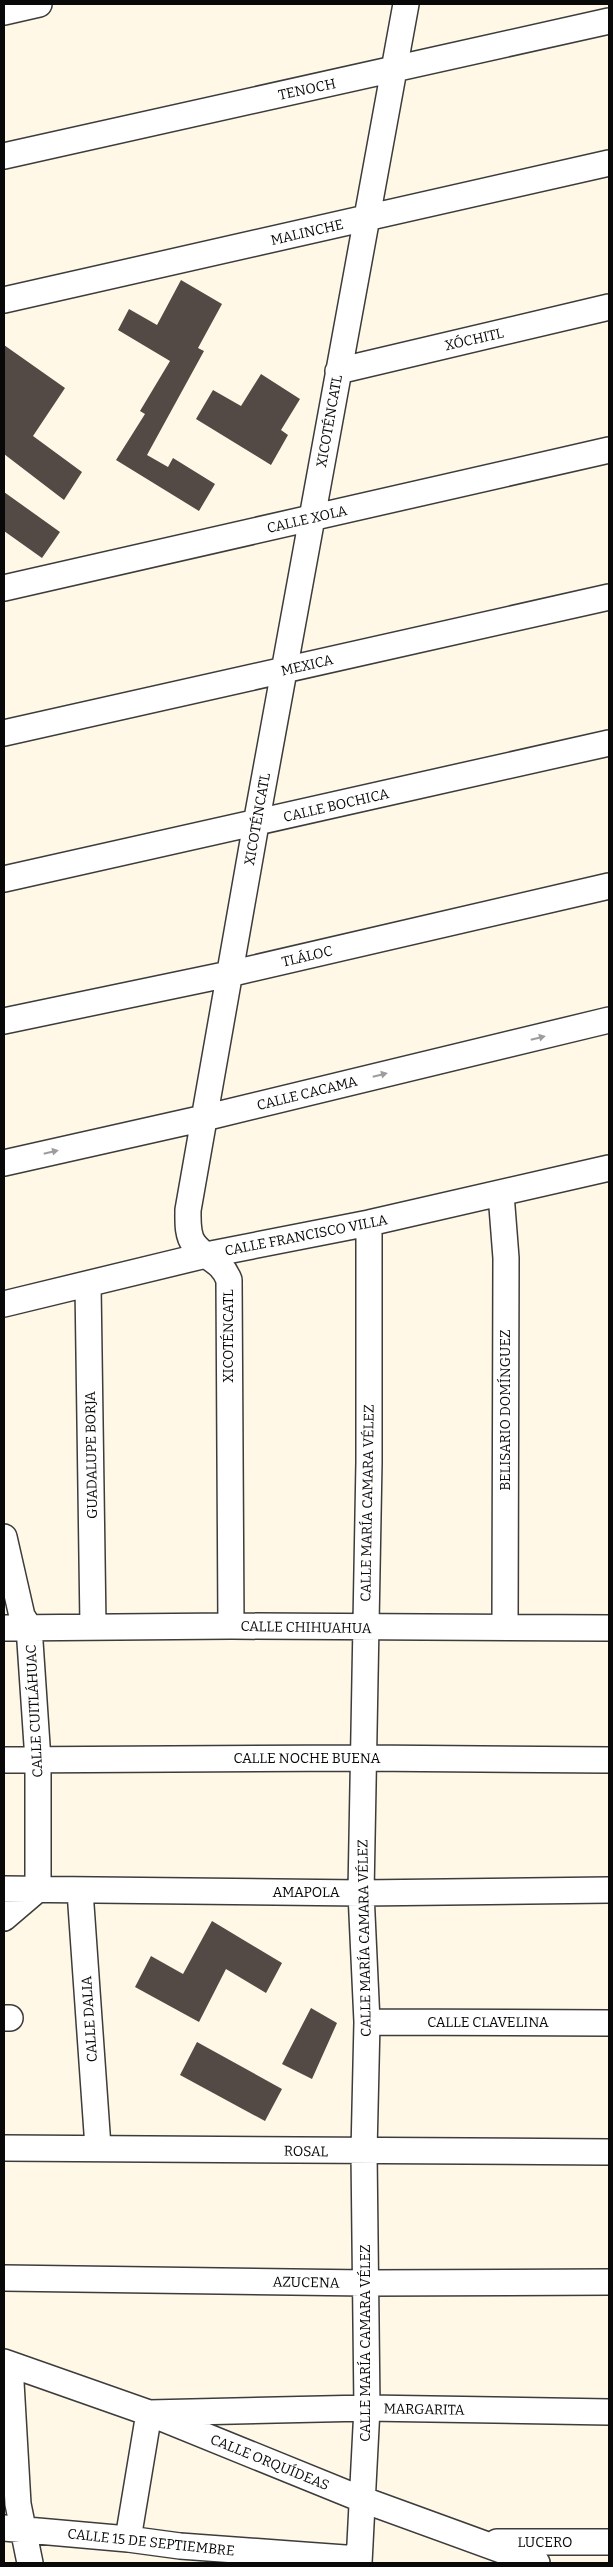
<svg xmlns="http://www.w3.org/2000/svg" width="613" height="2567" font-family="Bitter,serif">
<rect width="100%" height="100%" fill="#fff8e6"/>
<path fill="#534945" d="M 181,280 L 222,304 L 198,348 L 204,351 L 147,455 L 168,467 L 173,458 L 215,484 L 199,511 L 116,460 L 145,414 L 140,411 L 170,361 L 118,330 L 129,309 L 157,325 Z
M 4,345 L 65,388 L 33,436 L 82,472 L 64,500 L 4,454 Z
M 261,374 L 300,399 L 281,430 L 288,435 L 271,465 L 196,419 L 213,390 L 241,406 Z
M 4,492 L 60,532 L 42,558 L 4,531 Z
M 212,1921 L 282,1963 L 266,1993 L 226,1969 L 199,2022 L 135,1987 L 151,1956 L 183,1974 Z
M 311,2008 L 337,2023 L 312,2079 L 282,2064 Z
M 197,2042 L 282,2089 L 265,2121 L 180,2075 Z"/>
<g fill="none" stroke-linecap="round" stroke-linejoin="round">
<g stroke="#3c3c3c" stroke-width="28">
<path id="minor" d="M 4,12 L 39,4
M 4,156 L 609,21
M 4,300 L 609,163
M 338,371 L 609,307
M 4,588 L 609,450
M 4,733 L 609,597
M 4,879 L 609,743
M 4,1021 L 229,974 L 609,886
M 4,1163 L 204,1118 L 609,1020
M 501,1194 L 506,1258 L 505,1626
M 88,1285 L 93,1626
M 4,1304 L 206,1255 L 369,1223 L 609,1168
M 4,1537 L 22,1616 L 29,1627 L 38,1760 L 38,1889 L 4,1918
M 231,1626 L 229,1280 C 221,1259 206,1260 194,1244 C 187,1235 188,1221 188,1210 L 256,824 L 406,4
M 4,1628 L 231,1626 L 609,1628
M 4,1760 L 364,1758 L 609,1760
M 4,1889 L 361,1893 L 609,1890
M 80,1891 L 98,2147
M 4,2018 L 10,2018
M 367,2022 L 609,2023
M 4,2148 L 609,2152
M 4,2278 L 366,2283 L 609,2282
M 4,2362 L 149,2413 L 361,2499 L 537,2563
M 10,2365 L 18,2504 L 30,2563
M 4,2528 L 128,2539 L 180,2546 L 359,2559
M 128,2539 L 149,2413 L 367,2408 L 609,2412
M 497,2542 L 609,2542
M 359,2563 L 367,2408 L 364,2152 L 367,2022 L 361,1893 L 369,1462 L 369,1223"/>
</g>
<use href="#minor" stroke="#fff" stroke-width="25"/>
</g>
<defs><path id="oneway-solid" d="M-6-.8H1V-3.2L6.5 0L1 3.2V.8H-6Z" transform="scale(1.25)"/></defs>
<g fill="#9d9d9d">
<use href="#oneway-solid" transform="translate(538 1038) rotate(-14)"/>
<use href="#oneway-solid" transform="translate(380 1075) rotate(-14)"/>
<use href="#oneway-solid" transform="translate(51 1152) rotate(-13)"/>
</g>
<g text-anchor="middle" stroke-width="5" stroke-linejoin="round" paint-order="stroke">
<g font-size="14" fill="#090909" stroke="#fff">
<text transform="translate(307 89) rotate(-12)" y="5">TENOCH</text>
<text transform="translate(307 232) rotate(-13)" y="5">MALINCHE</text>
<text transform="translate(474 339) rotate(-13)" y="5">XÓCHITL</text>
<text transform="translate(329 421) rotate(-80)" y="5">XICOTÉNCATL</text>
<text transform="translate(307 519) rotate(-13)" y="5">CALLE XOLA</text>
<text transform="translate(307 665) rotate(-13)" y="5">MEXICA</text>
<text transform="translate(336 805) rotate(-13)" y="5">CALLE BOCHICA</text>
<text transform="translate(257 819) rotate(-80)" y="5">XICOTÉNCATL</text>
<text transform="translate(307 956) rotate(-13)" y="5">TLÁLOC</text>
<text transform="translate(307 1093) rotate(-14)" y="5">CALLE CACAMA</text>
<text transform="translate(306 1235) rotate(-11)" y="5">CALLE FRANCISCO VILLA</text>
<text transform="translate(228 1336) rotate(-90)" y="5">XICOTÉNCATL</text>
<text transform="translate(505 1410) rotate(-90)" y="5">BELISARIO DOMÍNGUEZ</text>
<text transform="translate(91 1455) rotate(-91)" y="5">GUADALUPE BORJA</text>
<text transform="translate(367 1503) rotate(-89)" y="5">CALLE MARÍA CAMARA VÉLEZ</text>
<text transform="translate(306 1627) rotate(1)" y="5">CALLE CHIHUAHUA</text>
<text transform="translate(34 1711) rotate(-93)" y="5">CALLE CUITLÁHUAC</text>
<text x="307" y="1763">CALLE NOCHE BUENA</text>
<text x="306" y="1897">AMAPOLA</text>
<text transform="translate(364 1938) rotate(-91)" y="5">CALLE MARÍA CAMARA VÉLEZ</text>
<text transform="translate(89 2019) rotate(-94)" y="5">CALLE DALIA</text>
<text x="488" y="2027">CALLE CLAVELINA</text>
<text transform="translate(306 2151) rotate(1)" y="5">ROSAL</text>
<text transform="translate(306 2282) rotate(1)" y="5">AZUCENA</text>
<text transform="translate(365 2343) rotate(-90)" y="5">CALLE MARÍA CAMARA VÉLEZ</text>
<text transform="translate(424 2409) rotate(1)" y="5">MARGARITA</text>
<text transform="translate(270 2462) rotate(22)" y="5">CALLE ORQUÍDEAS</text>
<text transform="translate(151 2542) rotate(6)" y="5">CALLE 15 DE SEPTIEMBRE</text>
<text x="545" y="2547">LUCERO</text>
</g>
</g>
<rect width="613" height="2567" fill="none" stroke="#090909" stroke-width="10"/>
</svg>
